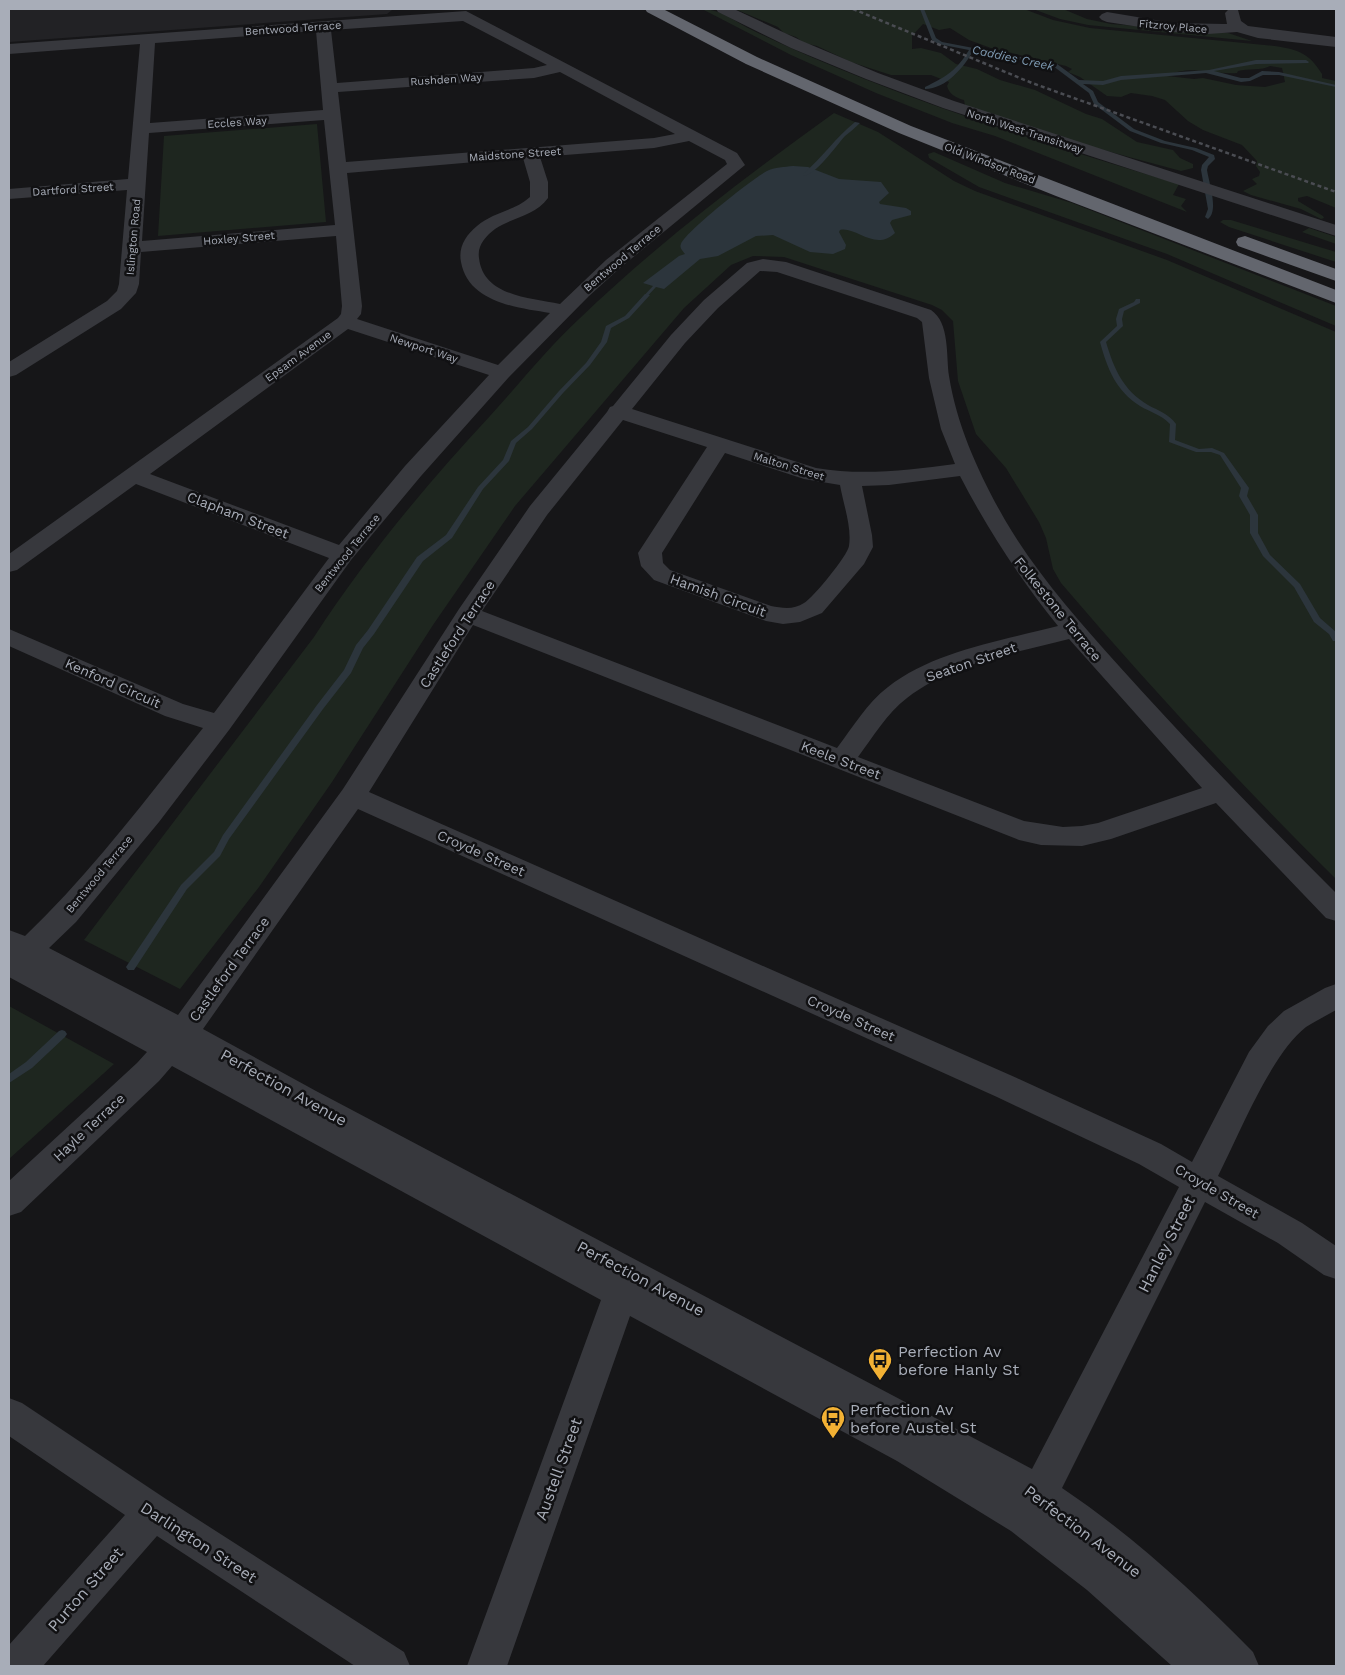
<svg xmlns="http://www.w3.org/2000/svg" width="1345" height="1675" font-family="'Work Sans',sans-serif">
<rect width="100%" height="100%" fill="#161618"/>
<path fill="#222225" d="M 9,9 L 413,9 L 392,10 L 387,14 L 9,42 Z"/>
<path fill="#1e261f" fill-rule="evenodd" d="M 702,9 C 720,9 734,21 750,29 C 787,47 824,63 862,78 C 965,119 1072,152 1179,184 L 1173,195 L 1186,199 L 1181,206 L 1187,212 L 995,136 L 952,123 L 876,93 L 791,55 Z
M 735,9 L 1024,9 L 1053,20 L 1090,28 L 1275,46 C 1299,50 1309,53 1322,74 L 1322,78 L 1336,81 L 1336,208 L 1307,196 L 1298,198 L 1298,201 L 1323,216 L 1324,218 L 1321,219 L 1301,209 L 1251,195 L 1243,191 L 1257,184 L 1252,179 L 1259,176 L 1260,172 L 1256,166 L 1257,161 L 1242,145 L 1203,130 L 1188,121 L 1165,100 L 1152,96 L 1131,93 L 1121,97 L 1107,96 L 1080,77 L 1068,72 L 1072,69 L 1066,66 L 991,48 L 969,40 L 950,28 L 939,30 L 923,24 L 912,36 L 912,49 L 921,48 L 941,53 L 956,64 L 977,69 L 1000,80 L 1035,90 L 1086,114 L 1102,119 L 1137,142 L 1173,150 L 1180,158 L 1193,164 L 1193,168 L 1181,171 L 1129,157 L 1075,142 L 965,105 L 964,100 C 956,98 949,94 947,86 L 949,82 L 931,75 L 891,75 L 851,62 L 817,46 L 804,43 L 796,37 L 784,33 L 778,27 ZM 1270,66 L 1282,68 L 1285,82 L 1265,87 L 1236,85 L 1203,78 L 1194,79 L 1167,76 C 1189,64 1214,75 1237,73 L 1238,71 C 1248,68 1261,71 1270,66 Z
M 1033,9 L 1063,9 L 1087,19 L 1111,24 L 1228,33 L 1252,41 L 1088,25 L 1060,19 Z
M 834,113 L 878,132 L 954,181 L 975,191 L 1167,260 L 1336,332 L 1336,879 C 1240,784 1149,686 1061,583 L 1053,569 L 1046,538 L 1039,522 L 1006,468 L 976,434 L 958,381 L 953,321 L 942,310 L 932,305 L 784,257 L 753,256 L 731,265 L 684,308 L 515,506 L 433,625 L 332,782 L 259,887 L 180,989 L 84,940 L 314,637 C 365,558 426,485 490,416 C 519,384 547,349 579,319 C 658,243 745,177 834,113 Z
M 317,124 L 326,222 L 158,236 L 164,136 Z
M 934,152 L 1005,183 L 1072,203 L 1336,306 L 1336,326 L 1167,254 L 979,187 L 929,158 L 928,154 Z
M 1223,220 L 1231,220 L 1336,252 L 1336,262 L 1229,227 L 1220,222 Z
M 1309,228 L 1336,237 L 1336,244 L 1302,232 Z
M 9,1006 L 114,1064 L 9,1159 Z"/>
<path fill="#2c353c" d="M 793,166 L 808,167 L 839,179 L 881,182 L 889,193 L 879,202 L 880,204 L 906,208 L 911,211 L 911,215 L 892,220 L 890,223 L 895,233 C 875,252 856,226 840,230 L 839,232 L 846,245 L 845,249 L 833,254 L 810,252 L 773,235 L 756,236 L 718,256 L 700,259 L 664,289 L 656,287 L 642,302 L 639,301 L 653,286 L 643,283 L 679,256 L 685,254 C 683,251 679,248 681,244 C 684,233 753,178 767,171 C 774,167 785,167 793,166 Z"/>
<g fill="none" stroke-linecap="round" stroke-linejoin="round">
<path fill="#2c353c" fill-rule="evenodd" d="M 920,9 L 924,9 L 936,38 L 942,42 L 1057,64 L 1079,80 L 1103,81 L 1121,76 L 1209,70 L 1256,60 L 1306,60 L 1309,62 L 1308,63 L 1256,64 L 1214,71 L 1241,78 L 1249,78 L 1262,71 L 1279,72 L 1336,85 L 1336,87 L 1279,75 L 1263,75 L 1250,81 L 1241,82 L 1206,73 L 1121,80 L 1103,85 L 1083,84 L 1093,91 L 1098,102 L 1134,129 L 1165,141 L 1196,148 L 1214,155 L 1215,159 L 1208,166 L 1207,170 C 1209,183 1219,211 1208,219 L 1205,217 L 1208,209 L 1201,170 L 1202,165 L 1209,157 L 1192,150 L 1161,143 L 1130,131 L 1094,104 L 1089,93 L 1053,66 L 973,51 C 964,67 946,89 925,89 L 925,87 C 946,77 957,70 969,50 L 938,44 L 932,40 Z
M 855,122 L 860,123 C 855,128 850,132 845,136 C 836,146 815,176 803,176 L 803,174 C 822,158 836,137 855,122 Z
M 645,294 L 650,295 L 629,318 L 611,328 L 607,342 L 590,365 L 563,393 L 532,429 L 516,443 L 509,461 L 483,489 L 452,538 L 423,561 L 374,634 L 363,648 L 351,673 L 323,709 L 229,839 L 220,856 L 187,889 L 134,970 L 128,970 L 126,967 L 128,964 L 181,885 L 214,852 L 223,835 L 317,705 L 344,670 L 356,645 L 368,630 L 417,557 L 446,535 L 478,487 L 503,460 L 511,441 L 528,427 L 559,391 L 586,363 L 601,342 L 606,326 L 625,316 Z
M 1136,299 L 1140,299 L 1140,303 L 1124,311 L 1122,319 L 1123,326 L 1106,342 C 1114,369 1123,390 1148,405 C 1159,411 1169,414 1176,424 L 1175,440 L 1199,449 L 1212,448 L 1224,453 L 1249,488 L 1247,496 L 1258,515 L 1258,533 L 1270,555 L 1300,584 L 1320,618 L 1336,632 L 1336,641 L 1333,641 L 1329,634 L 1314,622 L 1294,587 L 1263,556 L 1250,533 L 1250,515 L 1239,496 L 1241,488 L 1220,455 L 1211,452 L 1196,452 L 1169,442 L 1170,424 C 1162,415 1150,412 1140,406 C 1116,391 1107,368 1100,342 L 1117,326 L 1116,319 L 1119,309 L 1134,302 Z
M 62,1030 L 65,1031 L 67,1034 L 65,1037 L 32,1068 L 9,1083 L 9,1074 L 26,1062 L 59,1031 Z"/>
<path fill="#37383d" fill-rule="evenodd" d="M 716,9 L 734,9 L 802,41 L 878,73 L 954,101 L 1336,225 L 1336,236 L 943,108 L 866,79 L 791,48 L 718,12 Z
M 1234,9 L 1238,10 L 1241,21 L 1248,26 L 1336,37 L 1336,47 L 1258,38 L 1237,32 L 1208,34 L 1173,32 L 1107,22 L 1102,20 L 1099,17 L 1102,14 L 1107,12 L 1173,23 L 1224,24 L 1227,24 L 1225,13 L 1228,10 Z
M 466,11 L 737,153 L 745,165 L 620,268 L 589,296 L 509,377 L 421,476 L 351,560 L 229,730 L 159,822 L 76,922 L 49,948 L 178,1015 L 343,789 L 459,609 L 530,506 L 607,412 L 610,407 L 613,406 L 671,335 L 704,300 L 747,263 L 763,259 L 786,262 L 931,310 C 950,323 946,355 949,376 C 957,427 980,476 1005,520 C 1036,573 1078,620 1119,666 C 1189,744 1262,819 1336,893 L 1336,921 L 1326,918 L 1216,803 L 1111,839 L 1082,846 L 1041,845 L 1019,840 L 473,625 L 369,792 L 1019,1079 L 1161,1144 L 1192,1162 L 1249,1052 L 1268,1026 L 1284,1011 L 1325,988 L 1336,984 L 1336,1010 C 1326,1016 1315,1021 1306,1027 C 1271,1054 1239,1135 1218,1176 L 1302,1223 L 1336,1246 L 1336,1279 L 1324,1275 L 1278,1243 L 1205,1202 L 1062,1488 C 1132,1535 1194,1592 1253,1652 L 1259,1666 L 1172,1666 L 1087,1590 L 1011,1531 L 897,1461 L 630,1316 L 507,1666 L 467,1666 L 601,1300 L 172,1066 L 159,1081 L 21,1212 L 9,1216 L 9,1181 L 137,1063 L 147,1052 L 9,977 L 9,930 L 25,936 C 91,873 146,799 203,728 L 165,716 L 9,646 L 9,629 L 183,704 L 214,713 L 329,558 L 136,484 L 17,570 L 9,572 L 9,554 L 338,318 L 341,314 L 342,306 L 336,236 L 141,252 L 139,284 L 136,293 L 121,309 L 16,375 L 9,377 L 9,362 L 107,301 L 117,291 L 119,284 L 127,190 L 9,199 L 9,189 L 128,179 L 140,44 L 9,54 L 9,44 ZM 463,21 L 547,65 L 534,68 L 337,83 L 331,30 ZM 316,31 L 323,110 L 150,123 L 155,43 ZM 560,72 L 675,134 L 654,138 L 346,162 L 338,92 L 534,78 ZM 324,120 L 335,225 L 142,241 L 149,133 ZM 689,141 L 725,160 L 727,164 L 606,260 L 560,304 C 530,298 483,296 479,258 C 477,245 486,236 495,229 C 513,217 535,216 548,198 L 548,182 L 540,157 L 654,148 ZM 523,158 L 530,182 L 530,197 C 515,211 493,212 477,226 C 466,235 458,247 461,262 C 468,302 517,308 550,313 L 498,365 L 357,319 L 361,314 L 362,306 L 347,173 ZM 760,271 L 777,272 L 917,318 L 922,322 L 929,378 L 941,429 L 955,464 C 908,470 863,476 816,468 L 632,409 L 685,343 L 718,308 ZM 348,329 L 489,375 L 405,466 L 339,545 L 150,474 ZM 623,420 L 707,447 L 638,553 L 641,566 L 654,580 L 766,621 L 783,624 L 800,622 L 822,613 L 864,564 L 873,547 L 872,535 L 862,486 L 889,485 L 960,476 C 988,530 1020,579 1058,626 C 1004,640 933,651 888,687 C 867,703 853,727 837,748 L 482,611 L 547,515 ZM 725,453 L 804,479 L 840,485 C 843,503 852,527 849,546 C 848,555 813,598 804,603 C 794,610 782,608 771,606 L 670,570 L 663,563 L 662,553 ZM 1069,639 L 1202,788 L 1098,823 L 1082,826 L 1063,827 L 1024,821 L 858,757 C 873,737 887,713 907,698 C 952,663 1015,653 1069,639 ZM 358,809 L 997,1097 L 1139,1164 L 1179,1187 L 1032,1469 L 316,1091 L 203,1029 Z
M 9,1398 L 22,1403 L 166,1499 L 404,1652 L 410,1666 L 355,1666 L 157,1536 L 43,1666 L 9,1666 L 9,1645 L 125,1515 L 9,1436 Z"/>
<path fill="#63666e" fill-rule="evenodd" d="M 645,9 L 663,9 L 757,57 L 911,126 L 1336,290 L 1336,303 L 1056,196 L 899,133 L 746,64 L 647,12 Z
M 1245,236 L 1336,269 L 1336,281 L 1238,246 L 1236,242 L 1238,238 Z"/>
<path stroke="#4a4c52" stroke-width="2.5" stroke-dasharray="4 3" stroke-linecap="butt" d="M 853,9 L 1032,83 L 1336,192"/>
</g>
<defs>
<g id="bus-pin" transform="scale(1.25)"><path d="M0 17L-7.5 6A9.5 9.5 0 1 1 7.5 6Z" fill="#f2b134" stroke="#111113"/><path d="M-5-6H5V4H4V6H2V4H-2V6H-4V4H-5ZM-3.5-4V0h7V-4ZM-3.5 1.2v1.5H-2V1.2ZM2 1.2v1.5H3.5V1.2Z" fill="#111"/></g>
</defs>
<g fill-rule="evenodd">
<use href="#bus-pin" x="880" y="1360"/>
<use href="#bus-pin" x="833" y="1418"/>
</g>
<g text-anchor="middle" stroke-width="5" stroke-linejoin="round" paint-order="stroke">
<g font-size="11" fill="#a8adb8" stroke="#111113">
<text transform="translate(1173 26) rotate(5)" y="4">Fitzroy Place</text>
<text transform="translate(293 28) rotate(-4)" y="4">Bentwood Terrace</text>
<text transform="translate(446 79) rotate(-4)" y="4">Rushden Way</text>
<text transform="translate(237 122) rotate(-4)" y="4">Eccles Way</text>
<text transform="translate(1025 131) rotate(18)" y="4">North West Transitway</text>
<text transform="translate(515 154) rotate(-4)" y="4">Maidstone Street</text>
<text transform="translate(990 163) rotate(21)" y="4">Old Windsor Road</text>
<text transform="translate(73 189) rotate(-4)" y="4">Dartford Street</text>
<text transform="translate(133 237) rotate(-85)" y="4">Islington Road</text>
<text transform="translate(239 238) rotate(-5)" y="4">Hoxley Street</text>
<text transform="translate(622 258) rotate(-40)" y="4">Bentwood Terrace</text>
<text transform="translate(424 348) rotate(18)" y="4">Newport Way</text>
<text transform="translate(298 356) rotate(-36)" y="4">Epsam Avenue</text>
<text transform="translate(789 466) rotate(17)" y="4">Malton Street</text>
<text transform="translate(347 553) rotate(-51)" y="4">Bentwood Terrace</text>
<text transform="translate(99 874) rotate(-50)" y="4">Bentwood Terrace</text>
</g>
<g font-size="12" font-style="italic" fill="#7f9bb3" stroke="#111113">
<text transform="translate(1013 58) rotate(12)" y="4">Caddies Creek</text>
</g>
<g font-size="14" fill="#a8adb8" stroke="#111113">
<text transform="translate(238 515) rotate(21)" y="5">Clapham Street</text>
<text transform="translate(718 595) rotate(20)" y="5">Hamish Circuit</text>
<text transform="translate(1058 609) rotate(51)" y="5">Folkestone Terrace</text>
<text transform="translate(457 634) rotate(-57)" y="5">Castleford Terrace</text>
<text transform="translate(971 662) rotate(-19)" y="5">Seaton Street</text>
<text transform="translate(113 683) rotate(24)" y="5">Kenford Circuit</text>
<text transform="translate(841 760) rotate(21)" y="5">Keele Street</text>
<text transform="translate(481 853) rotate(24)" y="5">Croyde Street</text>
<text transform="translate(229 969) rotate(-54)" y="5">Castleford Terrace</text>
<text transform="translate(851 1018) rotate(24)" y="5">Croyde Street</text>
<text transform="translate(89 1127) rotate(-43)" y="5">Hayle Terrace</text>
<text transform="translate(1217 1191) rotate(30)" y="5">Croyde Street</text>
</g>
<g font-size="16" fill="#a8adb8" stroke="#111113">
<text transform="translate(284 1087) rotate(29)" y="6">Perfection Avenue</text>
<text transform="translate(1166 1244) rotate(-63)" y="6">Hanley Street</text>
<text transform="translate(641 1278) rotate(28)" y="6">Perfection Avenue</text>
<text transform="translate(558 1469) rotate(-70)" y="6">Austell Street</text>
<text transform="translate(1083 1531) rotate(37)" y="6">Perfection Avenue</text>
<text transform="translate(199 1542) rotate(33)" y="6">Darlington Street</text>
<text transform="translate(85 1589) rotate(-49)" y="6">Purton Street</text>
</g>
<g font-size="16" fill="#a8adb8" stroke="#111113" text-anchor="start">
<text x="898" y="1357">Perfection Av<tspan x="898" dy="18">before Hanly St</tspan></text>
<text x="850" y="1415">Perfection Av<tspan x="850" dy="18">before Austel St</tspan></text>
</g>
</g>
<rect width="1345" height="1675" fill="none" stroke="#a8adb8" stroke-width="20"/>
</svg>
